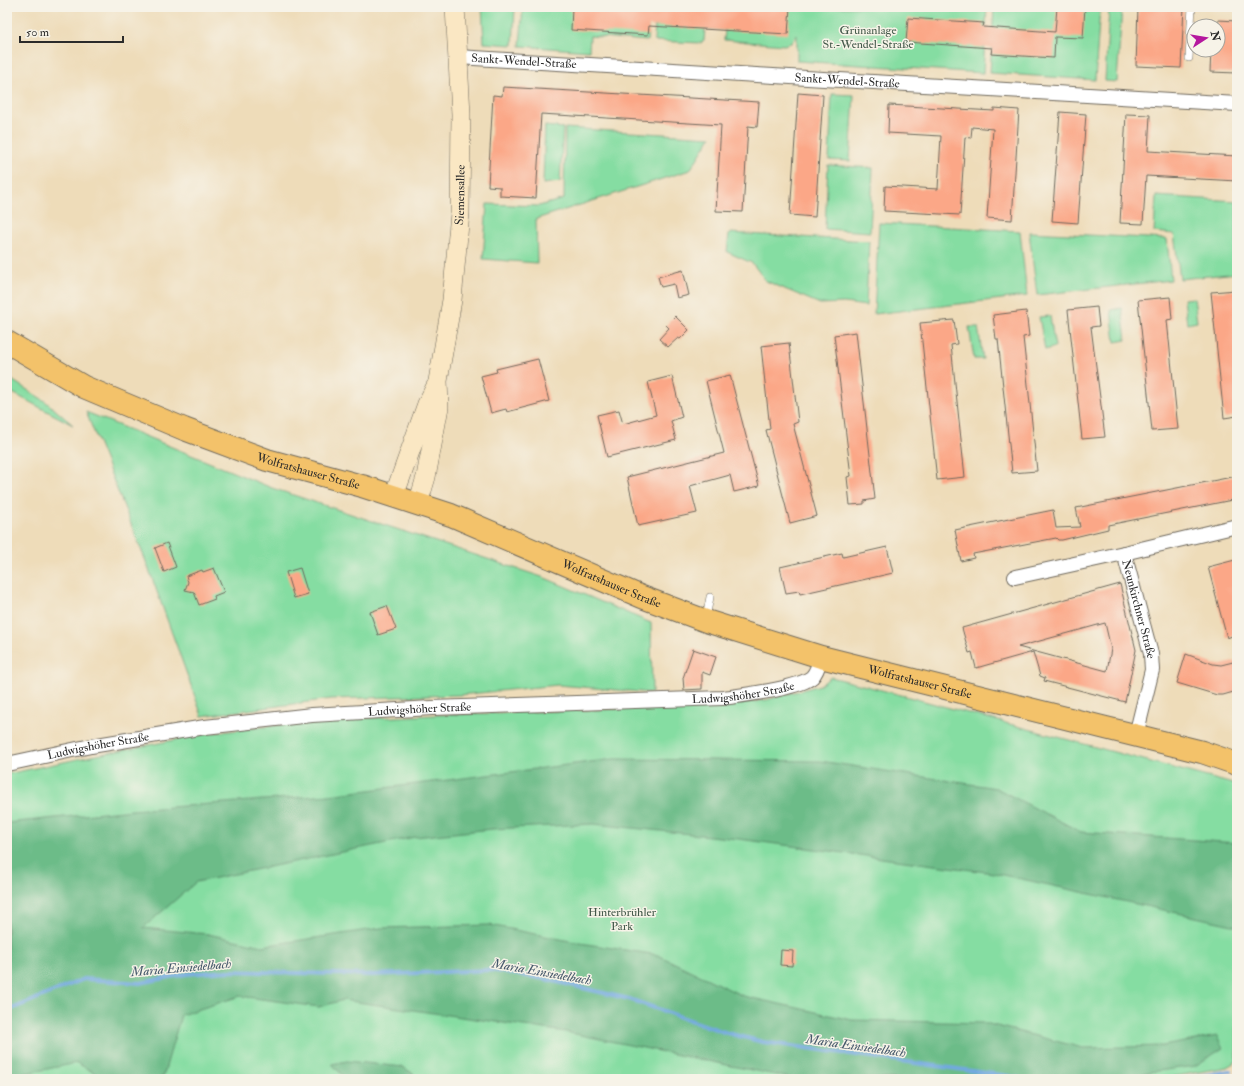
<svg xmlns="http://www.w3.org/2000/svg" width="1244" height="1086" font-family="'IM FELL Double Pica',serif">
<rect width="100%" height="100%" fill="#f7f3e8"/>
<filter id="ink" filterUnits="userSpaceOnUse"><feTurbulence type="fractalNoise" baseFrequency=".025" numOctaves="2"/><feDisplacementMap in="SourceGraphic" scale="8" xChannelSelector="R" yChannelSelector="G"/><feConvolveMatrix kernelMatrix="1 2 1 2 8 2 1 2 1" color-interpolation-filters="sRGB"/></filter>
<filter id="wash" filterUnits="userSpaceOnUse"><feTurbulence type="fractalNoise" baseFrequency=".012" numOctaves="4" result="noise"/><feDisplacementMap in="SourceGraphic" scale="16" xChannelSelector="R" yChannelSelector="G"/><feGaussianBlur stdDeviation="0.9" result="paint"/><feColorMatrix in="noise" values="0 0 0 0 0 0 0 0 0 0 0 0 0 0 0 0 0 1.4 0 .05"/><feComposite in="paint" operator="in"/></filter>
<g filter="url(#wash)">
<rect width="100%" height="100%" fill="#eedcb9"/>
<path fill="#85dda2" stroke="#588466" d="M 482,7 L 515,7 L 513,45 L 484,43 Z
M 523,7 L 650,7 L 647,41 L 590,36 L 589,51 L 520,46 Z
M 656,7 L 987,7 L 983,73 L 797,61 L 797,35 L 791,43 L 784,45 L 724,40 L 725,30 L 705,29 L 704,40 L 701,43 L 654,41 Z
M 994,7 L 1017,9 L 1023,7 L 1100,7 L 1095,80 L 990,73 Z
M 1109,7 L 1122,7 L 1117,82 L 1105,81 Z
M 832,94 L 854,95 L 850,161 L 829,160 Z
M 545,126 L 563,128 L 560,182 L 543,184 Z
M 565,128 L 711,137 L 690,170 L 536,219 L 537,263 L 483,259 L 487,204 L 539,206 L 564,199 Z
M 828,165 L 873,168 L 870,232 L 825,229 Z
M 1156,196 L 1237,201 L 1237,273 L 1180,279 L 1174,234 L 1154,232 Z
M 879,223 L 1020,231 L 1027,296 L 874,314 Z
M 1029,232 L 1167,239 L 1171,280 L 1037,295 Z
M 729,233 L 869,241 L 866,306 L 844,303 L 820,304 L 766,281 L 752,263 L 727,252 Z
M 1194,298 L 1197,322 L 1187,324 L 1184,299 Z
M 1122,308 L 1126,340 L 1115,342 L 1111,310 Z
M 1050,316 L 1055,347 L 1045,350 L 1039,317 Z
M 969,327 L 978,327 L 983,359 L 974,359 Z
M 7,377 L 45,401 L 73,425 L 7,390 Z
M 86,412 L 272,488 L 545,578 L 651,623 L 652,693 L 558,685 L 460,695 L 331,699 L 202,716 L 147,564 Z
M 831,677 L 905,696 L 1237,785 L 1237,1061 L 1227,1067 L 1161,1079 L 7,1079 L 7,774 L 92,756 L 205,734 L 313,721 L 434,715 L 721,706 L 766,700 L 820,685 Z"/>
<path fill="#6cbc88" stroke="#4c745a" d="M 614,759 L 820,761 L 996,788 L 1081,832 L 1237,843 L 1237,926 L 994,873 L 739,839 L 593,824 L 492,829 L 415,837 L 196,882 L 143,928 L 208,934 L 262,946 L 381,928 L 490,925 L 580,943 L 658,955 L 743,996 L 852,1020 L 985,1023 L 1083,1048 L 1163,1046 L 1217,1036 L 1223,1048 L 1195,1066 L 1150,1072 L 1118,1079 L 795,1079 L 566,1032 L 343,1000 L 319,1007 L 240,996 L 181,1015 L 163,1077 L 157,1079 L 105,1079 L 77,1063 L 7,1077 L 7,823 L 132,810 L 329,795 Z
M 347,1061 L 403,1067 L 418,1077 L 415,1079 L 346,1079 L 332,1064 Z"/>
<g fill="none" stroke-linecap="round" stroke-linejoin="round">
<path stroke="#72a9e0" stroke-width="4" d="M 7,1011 L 84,979 L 140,983 L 186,974 L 228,971 L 372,975 L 490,970 L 545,979 L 629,999 L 727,1033 L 763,1042 L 1008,1076 L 1022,1079
M 1184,1079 L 1230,1071"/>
</g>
<g id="blocks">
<path fill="#fba787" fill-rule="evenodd" d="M 572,7 L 790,7 L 788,34 L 649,26 L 648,35 L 571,30 Z
M 1057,7 L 1085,7 L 1083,38 L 1055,37 L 1054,58 L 991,54 L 992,48 L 906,42 L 908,18 L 984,23 L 983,27 L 1055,32 Z
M 1138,7 L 1184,7 L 1181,68 L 1136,66 Z
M 1218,20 L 1237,21 L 1237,73 L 1210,72 L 1211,50 L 1218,50 Z
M 503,87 L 759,102 L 757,127 L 748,126 L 743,212 L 716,211 L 721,125 L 541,114 L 536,198 L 500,196 L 500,187 L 488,186 L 493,95 L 502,96 Z
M 798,93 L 823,95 L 815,217 L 790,215 Z
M 889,105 L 994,111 L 994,108 L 1019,110 L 1012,220 L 987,218 L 993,129 L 972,127 L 971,138 L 965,137 L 960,215 L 884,211 L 885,186 L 938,189 L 941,136 L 888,133 Z
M 1060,112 L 1086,114 L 1078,223 L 1052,221 Z
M 1126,114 L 1150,115 L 1148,151 L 1237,156 L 1237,181 L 1146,176 L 1143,224 L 1120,223 Z
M 683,270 L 689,295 L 677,298 L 674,284 L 661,287 L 658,277 Z
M 1237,290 L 1237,416 L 1224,418 L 1211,292 Z
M 1170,297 L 1172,319 L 1167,320 L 1178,429 L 1152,431 L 1138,300 Z
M 1097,307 L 1099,326 L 1091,327 L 1105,437 L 1082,439 L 1068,310 Z
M 1026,311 L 1029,336 L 1023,337 L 1037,471 L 1012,473 L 998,339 L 996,339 L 993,315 Z
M 675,316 L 689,330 L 680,339 L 678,338 L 668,347 L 659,339 L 669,328 L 666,325 Z
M 954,320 L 957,344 L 951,345 L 965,477 L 937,480 L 920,323 Z
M 856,332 L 875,499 L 864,501 L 864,504 L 850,505 L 847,477 L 851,476 L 834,335 Z
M 789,343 L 798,422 L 793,424 L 817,516 L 790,523 L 766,430 L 770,429 L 761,346 Z
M 538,359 L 549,401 L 507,412 L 506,409 L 491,413 L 481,376 L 497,372 L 496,369 Z
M 730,375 L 759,486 L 734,492 L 730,475 L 690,486 L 697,513 L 638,526 L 627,477 L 724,453 L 706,381 Z
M 672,376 L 682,417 L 671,421 L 676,440 L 607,457 L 597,415 L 619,410 L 623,424 L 656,415 L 648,382 Z
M 1237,476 L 1237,499 L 1108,525 L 1108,529 L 1062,540 L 1058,540 L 1056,538 L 973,554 L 974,558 L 961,561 L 955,530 L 1053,510 L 1056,528 L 1080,527 L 1076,508 Z
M 167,543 L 176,567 L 164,572 L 155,548 Z
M 887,547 L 893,573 L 800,594 L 799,591 L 786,593 L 780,567 L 842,553 L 843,557 Z
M 1235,560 L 1237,567 L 1237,634 L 1227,638 L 1208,567 Z
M 214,568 L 224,592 L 214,596 L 215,599 L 199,605 L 194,592 L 185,590 L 188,582 L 186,576 L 202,570 L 203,572 Z
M 300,568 L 308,594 L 294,598 L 286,572 Z
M 1120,584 L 1136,650 L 1125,702 L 1044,681 L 1045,678 L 1040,676 L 1033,652 L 976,668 L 972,652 L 969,653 L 962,628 ZM 1105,623 L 1111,649 L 1107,671 L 1018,647 Z
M 387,606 L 396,629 L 378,635 L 370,612 Z
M 693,649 L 716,657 L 710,675 L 702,672 L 702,689 L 684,690 L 683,678 Z
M 1186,654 L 1213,664 L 1221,665 L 1237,661 L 1237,691 L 1223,695 L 1217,695 L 1177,683 Z
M 781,950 L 793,951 L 792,966 L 780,965 Z"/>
</g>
</g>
<g filter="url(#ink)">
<use href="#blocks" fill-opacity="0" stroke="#6f695d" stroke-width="1"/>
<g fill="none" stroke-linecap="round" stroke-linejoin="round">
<g stroke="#6f695d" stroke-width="8">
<path id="lane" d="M 1189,58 L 1192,7
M 706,618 L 710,597"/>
</g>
<g stroke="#6f695d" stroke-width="16">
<g id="street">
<path id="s1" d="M 458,57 L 1237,104"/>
<path id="s2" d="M 1124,553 L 1151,654 L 1152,670 L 1136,735"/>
<path d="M 1015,577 L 1124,553 L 1237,526"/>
<path id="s3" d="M 7,764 L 91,746 L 205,727 L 312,715 L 432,708 L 723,698 C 743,695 798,689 812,677 C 817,672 819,664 821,657"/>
</g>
</g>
<g stroke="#6f695d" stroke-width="20">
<g id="secondary">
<path d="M 394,496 L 427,404 L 436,386"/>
<path id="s4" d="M 418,504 L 426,477 L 439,407 L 438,381 L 452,300 L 460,213 L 461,114 L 455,7"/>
</g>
</g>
<g stroke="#6f695d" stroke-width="24">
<g id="primary">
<path id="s5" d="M 7,342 L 84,387 L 184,429 L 267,460 L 362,486 L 451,515 L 642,597 L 706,621 L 821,657 L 1202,752 L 1237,764"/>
</g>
</g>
<use href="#lane" stroke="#fff" stroke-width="7"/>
<use href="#street" stroke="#fff" stroke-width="14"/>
<use href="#secondary" stroke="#fae7c3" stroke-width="19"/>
<use href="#primary" stroke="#f3c26a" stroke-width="22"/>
</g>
</g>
<g text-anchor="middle" stroke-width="3" stroke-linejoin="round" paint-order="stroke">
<g font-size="12" fill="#425849" stroke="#f7f3e8">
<text x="868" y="34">Grünanlage<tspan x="868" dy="14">St.-Wendel-Straße</tspan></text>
<text x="622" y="916">Hinterbrühler<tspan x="622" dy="14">Park</tspan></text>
</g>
<g font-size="12" fill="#2b2b2b" stroke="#f7f3e8">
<text dy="4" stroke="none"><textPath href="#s1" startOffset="66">Sankt-Wendel-Straße</textPath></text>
<text dy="4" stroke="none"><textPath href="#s1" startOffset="390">Sankt-Wendel-Straße</textPath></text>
<text dy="4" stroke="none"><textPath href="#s4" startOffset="313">Siemensallee</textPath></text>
<text dy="4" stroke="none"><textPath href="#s5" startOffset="329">Wolfratshauser Straße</textPath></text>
<text dy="4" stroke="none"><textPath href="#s5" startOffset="653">Wolfratshauser Straße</textPath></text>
<text dy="4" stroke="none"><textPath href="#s2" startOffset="58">Neunkirchner Straße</textPath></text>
<text dy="4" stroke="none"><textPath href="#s5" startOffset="977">Wolfratshauser Straße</textPath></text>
<text dy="4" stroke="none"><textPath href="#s3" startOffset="741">Ludwigshöher Straße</textPath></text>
<text dy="4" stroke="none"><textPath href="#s3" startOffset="417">Ludwigshöher Straße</textPath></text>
<text dy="4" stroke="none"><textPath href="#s3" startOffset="93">Ludwigshöher Straße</textPath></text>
</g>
<g font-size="13" font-style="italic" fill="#44576a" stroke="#f7f3e8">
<text transform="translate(181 967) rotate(-5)" y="5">Maria Einsiedelbach</text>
<text transform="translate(542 971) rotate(10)" y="5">Maria Einsiedelbach</text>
<text transform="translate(856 1045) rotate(8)" y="5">Maria Einsiedelbach</text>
</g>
</g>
<rect width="1244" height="1086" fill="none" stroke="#f7f3e8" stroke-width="24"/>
<g transform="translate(1206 38) rotate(78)"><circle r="19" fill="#f7f3e8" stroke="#a5a39c"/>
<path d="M0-3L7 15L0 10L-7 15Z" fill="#b5179e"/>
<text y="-6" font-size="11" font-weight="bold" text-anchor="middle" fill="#2b2b2b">N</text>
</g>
<path d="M20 36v6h103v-6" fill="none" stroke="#2b2b2b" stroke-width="2"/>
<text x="26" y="36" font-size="12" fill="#2b2b2b" stroke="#f7f3e8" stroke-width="3" paint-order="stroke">50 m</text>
</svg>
